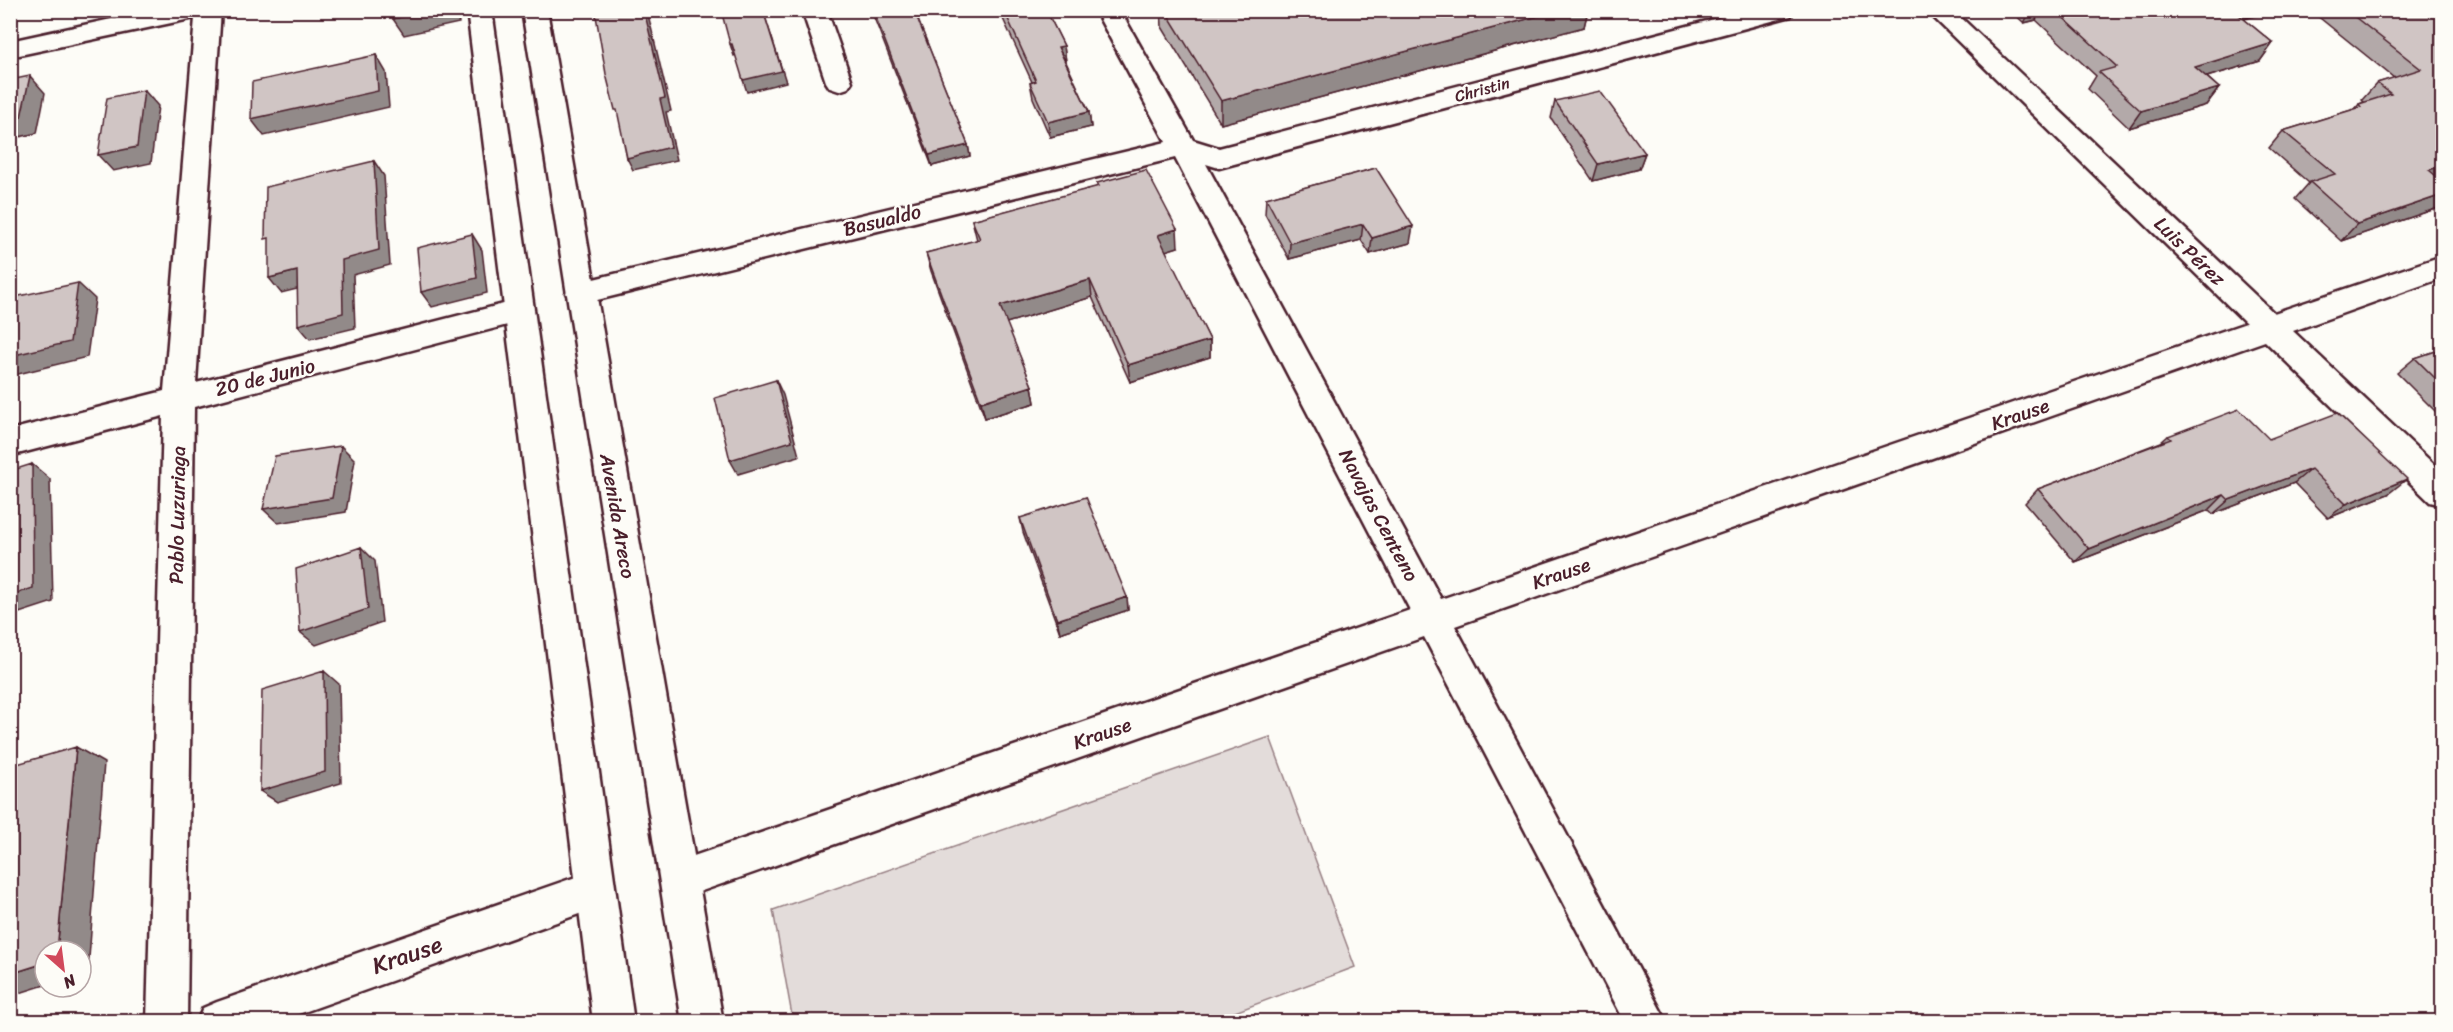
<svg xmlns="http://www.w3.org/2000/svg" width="2453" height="1032" font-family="Sriracha,sans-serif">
<rect width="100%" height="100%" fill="#fdfcf7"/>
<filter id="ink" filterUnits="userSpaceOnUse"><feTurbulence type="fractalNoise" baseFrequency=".0167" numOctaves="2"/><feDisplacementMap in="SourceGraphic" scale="12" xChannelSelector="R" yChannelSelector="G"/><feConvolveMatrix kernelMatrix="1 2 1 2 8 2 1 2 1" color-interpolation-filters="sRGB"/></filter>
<g filter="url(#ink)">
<path fill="#e3dcda" stroke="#967e82" stroke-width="1.5" d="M 1270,737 L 1355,967 L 1211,1021 L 793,1021 L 773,910 Z"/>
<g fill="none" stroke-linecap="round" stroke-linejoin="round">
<g stroke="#4a1f2b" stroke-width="5">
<path id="street" d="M 153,10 L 221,10 L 196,383 L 519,300 L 530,303 L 534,311 L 530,319 L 519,322 L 194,407 L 187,1022 L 147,1022 L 163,416 L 10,456 L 10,430 L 164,391 L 195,18 L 10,57 L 10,41 Z
M 802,10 L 827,10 L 852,82 L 848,88 L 839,91 L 830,88 L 826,82 Z
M 1095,10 L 1120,10 L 1193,140 L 1219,148 L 1749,10 L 1794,10 L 1791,16 L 1219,168 L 1206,164 L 1441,599 L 2246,323 L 1926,10 L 1953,10 L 2274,313 L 2442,256 L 2442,278 L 2293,331 L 2442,472 L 2442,505 L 2430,502 L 2265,341 L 1455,626 L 1667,1022 L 1625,1022 L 1424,637 L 679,899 L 665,893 L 660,880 L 665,867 L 679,861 L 1410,610 L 1175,158 L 581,304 L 571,301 L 566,293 L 571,285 L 581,282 L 1166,142 Z
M 596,870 L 610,875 L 615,889 L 610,903 L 596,908 L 276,1022 L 197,1022 L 203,1008 L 217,1002 Z"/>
</g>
<g stroke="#4a1f2b" stroke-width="5">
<path id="secondary" d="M 467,10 L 492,10 L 634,1022 L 593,1022 Z
M 522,10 L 547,10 L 723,1022 L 682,1022 Z"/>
</g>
<use href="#street" fill="#fdfcf7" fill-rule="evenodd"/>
<use href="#secondary" fill="#fdfcf7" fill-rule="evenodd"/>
</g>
<path fill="#b3a9a9" stroke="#4a1f2b" stroke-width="1.5" d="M 871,10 L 914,10 L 968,145 L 970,156 L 932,166 Z
M 999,10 L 1046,10 L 1064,46 L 1066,62 L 1089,112 L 1091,127 L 1050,137 L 1033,98 L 1030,83 L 1032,82 Z
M 1161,10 L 1588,10 L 1584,27 L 1221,124 L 1162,27 Z
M 2010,10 L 2276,10 L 2244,19 L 2273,43 L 2260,61 L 2207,77 L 2219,88 L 2206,105 L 2129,128 L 2088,89 L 2096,76 L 2036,20 L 2024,23 Z
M 2310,10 L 2442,10 L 2442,177 L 2439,178 L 2438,208 L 2341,241 L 2295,199 L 2309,183 L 2269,148 L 2283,131 L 2355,109 L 2359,104 L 2364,102 L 2362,100 L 2377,83 L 2394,78 Z
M 1555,101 L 1645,153 L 1639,169 L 1593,181 L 1551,118 Z
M 1376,168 L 1410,243 L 1370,254 L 1361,240 L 1289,259 L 1265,214 L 1266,198 Z
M 1097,183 L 1178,247 L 1165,251 L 1210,340 L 1210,357 L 1130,382 L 1092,297 L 1006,323 L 1032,386 L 1035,403 L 985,418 L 931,271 L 926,253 L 977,240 L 972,220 L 1097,187 Z
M 2442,349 L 2442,418 L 2397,373 L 2415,358 Z
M 2168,436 L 2269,439 L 2388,494 L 2328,518 L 2294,483 L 2213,514 L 2209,510 L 2075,562 L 2025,503 L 2038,489 L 2161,442 Z
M 1020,518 L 1127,597 L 1128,610 L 1060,633 L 1023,532 Z"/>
<path fill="#928a89" stroke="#4a1f2b" stroke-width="1.5" d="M 431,10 L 457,10 L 459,23 L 404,35 L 393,19 Z
M 644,10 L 647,10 L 671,111 L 666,112 L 677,160 L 633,170 L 627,158 Z
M 763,10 L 775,10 L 764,13 L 786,82 L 747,92 L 743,80 Z
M 1561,10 L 1588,10 L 1584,27 L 1221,124 L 1221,101 Z
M 2031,10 L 2041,10 L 2036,20 L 2024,23 Z
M 2230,10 L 2276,10 L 2218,26 Z
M 2273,43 L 2260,61 L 2183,84 L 2195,67 Z
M 730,44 L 732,44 L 736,55 L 734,56 Z
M 1064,46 L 1066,62 L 1058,47 Z
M 376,55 L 386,72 L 389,107 L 264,136 L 251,119 Z
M 30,76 L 45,93 L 37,133 L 10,139 L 10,119 Z
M 2219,88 L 2206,105 L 2129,128 L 2141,111 Z
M 144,90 L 158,106 L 151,163 L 113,171 L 98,155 Z
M 1089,112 L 1091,127 L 1050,137 L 1048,122 Z
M 968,145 L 970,156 L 932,166 L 929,155 Z
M 1645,153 L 1639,169 L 1593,181 L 1598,164 Z
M 374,161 L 384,176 L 390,265 L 353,275 L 355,328 L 310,339 L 298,325 L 342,260 Z
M 2442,165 L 2442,177 L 2412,187 L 2429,170 Z
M 2442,195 L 2442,204 L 2438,208 L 2341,241 L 2357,224 Z
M 1363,224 L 1361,240 L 1289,259 L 1290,243 Z
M 1413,226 L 1410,243 L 1370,254 L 1372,238 Z
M 1177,229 L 1178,247 L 1159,253 L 1158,235 Z
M 472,234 L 482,250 L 487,293 L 432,307 L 421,292 Z
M 297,271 L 309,286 L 281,293 L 269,278 Z
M 1090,280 L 1092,297 L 1003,324 L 1000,306 Z
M 78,283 L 95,299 L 87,357 L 10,376 L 10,356 Z
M 1210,340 L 1210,357 L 1130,382 L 1128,365 Z
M 776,380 L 783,395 L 799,456 L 738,474 L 730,460 Z
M 1032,386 L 1035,403 L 985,418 L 981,402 Z
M 341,446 L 355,460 L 346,512 L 278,523 L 263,509 Z
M 32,464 L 50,479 L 53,602 L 10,616 L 10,596 Z
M 2311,469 L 2294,483 L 2213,514 L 2229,500 Z
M 2407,479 L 2388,494 L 2328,518 L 2346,504 Z
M 2224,495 L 2209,510 L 2075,562 L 2089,549 Z
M 361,547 L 375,561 L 382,622 L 316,645 L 300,632 Z
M 1127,597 L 1128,610 L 1060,633 L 1057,620 Z
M 324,671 L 339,684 L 341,783 L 277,802 L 260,791 Z
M 76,747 L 104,763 L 88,971 L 81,973 L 81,951 L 57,951 Z
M 45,963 L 45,985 L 10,996 L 10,974 Z"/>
<path fill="#d0c5c4" stroke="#4a1f2b" stroke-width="1.5" d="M 393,10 L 431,10 L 393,19 Z
M 595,10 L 644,10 L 665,98 L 660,99 L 671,147 L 627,158 L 617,110 L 615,110 L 606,74 Z
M 721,10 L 763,10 L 782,71 L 743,80 L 732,44 L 730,44 Z
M 873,10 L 914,10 L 968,145 L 929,155 Z
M 1004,10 L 1046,10 L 1064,46 L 1058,47 L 1089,112 L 1048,122 L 1030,83 L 1036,81 Z
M 1165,10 L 1561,10 L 1221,101 Z
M 2055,10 L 2233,10 L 2273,43 L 2195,67 L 2219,88 L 2141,111 L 2099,72 L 2117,67 Z
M 2346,10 L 2442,10 L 2442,165 L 2429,170 L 2442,181 L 2442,195 L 2357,224 L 2310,182 L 2335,174 L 2283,131 L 2361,107 L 2359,104 L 2391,94 L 2377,83 L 2421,69 Z
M 376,55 L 378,91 L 251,119 L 252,82 Z
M 30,76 L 21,117 L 10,119 L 10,80 Z
M 144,90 L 137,147 L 98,155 L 107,98 Z
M 1600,91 L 1645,153 L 1598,164 L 1555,101 Z
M 374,161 L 379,250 L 342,260 L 343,313 L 298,325 L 297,271 L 269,278 L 269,238 L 265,239 L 266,187 Z
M 1376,168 L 1413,226 L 1372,238 L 1363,224 L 1290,243 L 1266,198 Z
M 1146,170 L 1177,229 L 1158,235 L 1210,340 L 1128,365 L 1090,280 L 1000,306 L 1032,386 L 981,402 L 926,253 L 980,239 L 972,220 L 1099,186 L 1097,183 Z
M 472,234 L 477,278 L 421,292 L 417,248 Z
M 78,283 L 70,342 L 10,356 L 10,298 Z
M 2442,349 L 2442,385 L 2415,358 Z
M 776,380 L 792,441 L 730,460 L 715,398 Z
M 2239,409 L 2269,439 L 2337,413 L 2407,479 L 2346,504 L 2311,469 L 2229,500 L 2224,495 L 2089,549 L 2038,489 L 2171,439 L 2168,436 Z
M 341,446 L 332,498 L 263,509 L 275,456 Z
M 32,464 L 33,588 L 10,596 L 10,471 Z
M 1086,497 L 1127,597 L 1057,620 L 1020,518 Z
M 361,547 L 368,609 L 300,632 L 296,569 Z
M 324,671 L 325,772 L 260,791 L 262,690 Z
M 76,747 L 57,951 L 45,951 L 45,963 L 10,974 L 10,766 Z"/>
</g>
<g text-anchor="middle" stroke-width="5" stroke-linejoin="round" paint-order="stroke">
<g font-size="16" fill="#4a1f2b" stroke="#fdfcf7">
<text transform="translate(1482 89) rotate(-15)" y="6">Christin</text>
</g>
<g font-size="20" fill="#4a1f2b" stroke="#fdfcf7">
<text transform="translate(882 220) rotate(-14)" y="7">Basualdo</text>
<text transform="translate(2190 251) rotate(44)" y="7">Luis Pérez</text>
<text transform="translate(265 377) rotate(-14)" y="7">20 de Junio</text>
<text transform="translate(2020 414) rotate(-19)" y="7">Krause</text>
<text transform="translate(177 515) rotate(-89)" y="7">Pablo Luzuriaga</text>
<text transform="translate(1379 515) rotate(62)" y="7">Navajas Centeno</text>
<text transform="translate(618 516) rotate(80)" y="7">Avenida Areco</text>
<text transform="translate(1561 573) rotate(-19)" y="7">Krause</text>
<text transform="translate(1102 733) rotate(-19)" y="7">Krause</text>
</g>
<g font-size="24" fill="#4a1f2b" stroke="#fdfcf7">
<text transform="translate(407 955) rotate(-19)" y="8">Krause</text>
</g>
</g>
<rect width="2453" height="1032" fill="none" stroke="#fdfcf7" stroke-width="36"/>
<rect x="18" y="18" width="2417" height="996" fill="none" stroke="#4a1f2b" stroke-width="2" filter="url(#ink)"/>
<g transform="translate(63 969) rotate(152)"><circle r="28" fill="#fdfcf7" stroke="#b5a4a5" stroke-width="1.5"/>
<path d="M0-4.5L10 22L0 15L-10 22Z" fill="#d1495b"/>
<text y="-9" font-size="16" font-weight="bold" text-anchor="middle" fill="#4a1f2b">N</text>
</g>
</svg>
